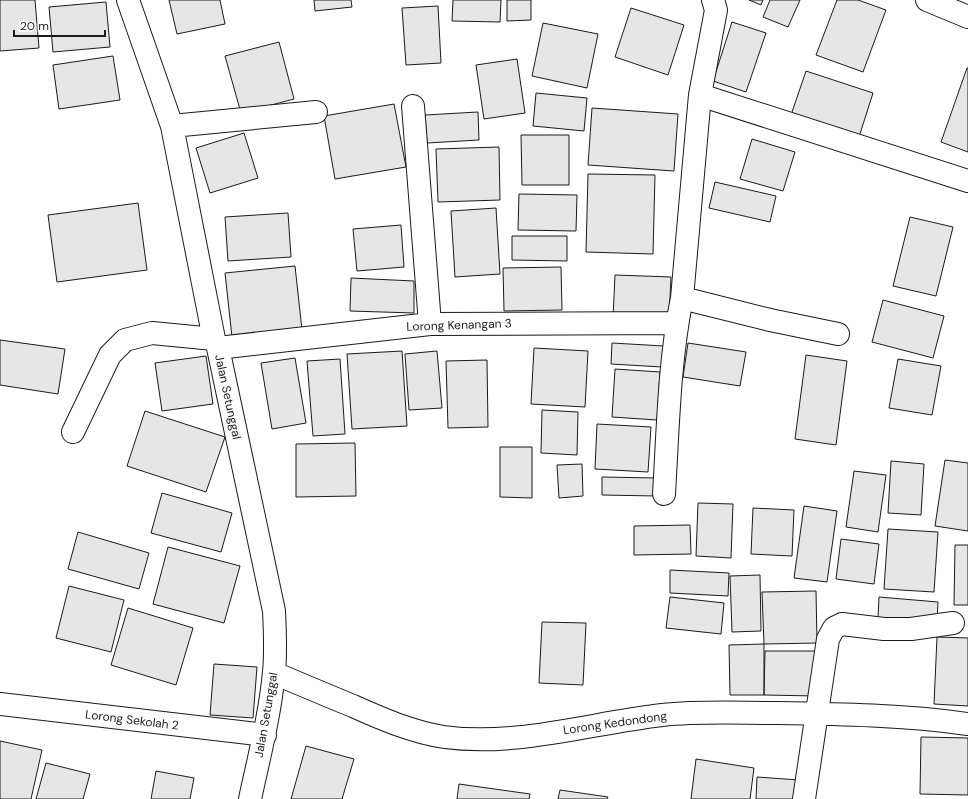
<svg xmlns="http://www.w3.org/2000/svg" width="968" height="799" font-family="'DM Sans',sans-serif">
<rect width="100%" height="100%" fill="#fff"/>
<path fill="#e6e6e6" stroke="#1a1a1a" d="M 0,0 L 35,0 L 39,48 L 0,51 Z
M 169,0 L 220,0 L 225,24 L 177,34 Z
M 314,0 L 351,0 L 352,7 L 315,11 Z
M 453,0 L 501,0 L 500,22 L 452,21 Z
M 507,0 L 531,0 L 531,20 L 507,21 Z
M 749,0 L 763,0 L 761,5 Z
M 770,0 L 800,0 L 788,27 L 763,17 Z
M 837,0 L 858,0 L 886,10 L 863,72 L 816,55 Z
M 106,2 L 110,47 L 53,52 L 49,7 Z
M 438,6 L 441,63 L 406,65 L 402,8 Z
M 631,8 L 684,25 L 668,75 L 615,57 Z
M 732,22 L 766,33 L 746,92 L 713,81 Z
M 543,23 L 598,34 L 587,88 L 532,76 Z
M 279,42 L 294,99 L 241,113 L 225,56 Z
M 113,56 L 120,100 L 59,109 L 53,65 Z
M 517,59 L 525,113 L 484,119 L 476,65 Z
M 967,68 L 968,68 L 968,152 L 941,142 Z
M 806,71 L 873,93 L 859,137 L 791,115 Z
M 536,93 L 587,98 L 584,131 L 533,126 Z
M 394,104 L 406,167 L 335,179 L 324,116 Z
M 592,108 L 678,114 L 674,171 L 588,165 Z
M 478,112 L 479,140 L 427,143 L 425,115 Z
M 244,133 L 258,178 L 210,193 L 196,148 Z
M 521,135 L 569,135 L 569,185 L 522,185 Z
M 752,139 L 795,152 L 783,191 L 740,179 Z
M 499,147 L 500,200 L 438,202 L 436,149 Z
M 588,174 L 655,175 L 653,254 L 586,252 Z
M 715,182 L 776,196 L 770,222 L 709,208 Z
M 519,194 L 577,195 L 576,231 L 518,230 Z
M 138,203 L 147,270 L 57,282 L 48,215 Z
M 496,208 L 500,274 L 455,277 L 451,211 Z
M 288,213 L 291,257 L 228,261 L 225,217 Z
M 910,217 L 953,227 L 936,296 L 893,286 Z
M 401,225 L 404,267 L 357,271 L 353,229 Z
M 512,236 L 567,236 L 567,261 L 512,260 Z
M 295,266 L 302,330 L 232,337 L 225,273 Z
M 561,267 L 562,310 L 504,311 L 503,268 Z
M 615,275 L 671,277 L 669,320 L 613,318 Z
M 351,278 L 414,281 L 414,313 L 350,311 Z
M 883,300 L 944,316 L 933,358 L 872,342 Z
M 0,340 L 65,349 L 58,394 L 0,385 Z
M 612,343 L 664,346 L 662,367 L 611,364 Z
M 688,343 L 746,352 L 740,386 L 683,377 Z
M 534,348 L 588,351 L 585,407 L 531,404 Z
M 402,351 L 407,426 L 352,429 L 347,354 Z
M 437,351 L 442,408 L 409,410 L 405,354 Z
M 806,355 L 847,361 L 836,445 L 795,439 Z
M 206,356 L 213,404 L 162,411 L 155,363 Z
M 295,358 L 306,423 L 272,429 L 261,363 Z
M 340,359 L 345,434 L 313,436 L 307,361 Z
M 898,359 L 941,366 L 932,415 L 889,408 Z
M 487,360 L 488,427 L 448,428 L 446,361 Z
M 615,369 L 660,372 L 657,420 L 612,417 Z
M 542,410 L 578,412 L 577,455 L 541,453 Z
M 145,411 L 225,437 L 206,492 L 127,466 Z
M 597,424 L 651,427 L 648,472 L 595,469 Z
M 355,443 L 356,496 L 296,497 L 296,444 Z
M 500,447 L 532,447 L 532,498 L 500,497 Z
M 945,460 L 968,463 L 968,531 L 935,526 Z
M 891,461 L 924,464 L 921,515 L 888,513 Z
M 582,464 L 583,496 L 559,498 L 557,465 Z
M 854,471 L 886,475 L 878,532 L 846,527 Z
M 602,477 L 656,478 L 656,496 L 602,495 Z
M 162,493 L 232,513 L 221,552 L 151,533 Z
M 698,503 L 733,504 L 731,558 L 696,556 Z
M 804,506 L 837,511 L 827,582 L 794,578 Z
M 753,508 L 794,510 L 792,556 L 751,554 Z
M 690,525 L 691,554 L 634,555 L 634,526 Z
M 888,529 L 938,532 L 934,592 L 884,589 Z
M 78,532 L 149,553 L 139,589 L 68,569 Z
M 841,539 L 879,544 L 874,584 L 836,579 Z
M 955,545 L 968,545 L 968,605 L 954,605 Z
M 168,547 L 240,566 L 224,623 L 153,604 Z
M 670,570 L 729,573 L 728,596 L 670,593 Z
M 760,575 L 761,631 L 732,632 L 730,576 Z
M 69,586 L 124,600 L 111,652 L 56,638 Z
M 816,591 L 817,643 L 764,644 L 762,592 Z
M 670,597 L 724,603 L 721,634 L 666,628 Z
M 879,597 L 938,602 L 937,622 L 878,618 Z
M 128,608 L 193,628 L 176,685 L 111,665 Z
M 542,622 L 586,623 L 583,685 L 539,683 Z
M 937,637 L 968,638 L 968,706 L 934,704 Z
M 764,644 L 764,695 L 730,695 L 729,645 Z
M 765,651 L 816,651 L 816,696 L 764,695 Z
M 214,664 L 257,667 L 253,718 L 210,715 Z
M 921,737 L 968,738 L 968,795 L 920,794 Z
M 0,741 L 42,750 L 31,799 L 0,799 Z
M 306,746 L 354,759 L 342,799 L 291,799 Z
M 696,759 L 754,768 L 750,799 L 691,799 Z
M 46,763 L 90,774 L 83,799 L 36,799 Z
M 156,771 L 194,778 L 190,799 L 151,799 Z
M 757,777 L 799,780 L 798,799 L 756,799 Z
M 459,784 L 530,794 L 529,799 L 457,799 Z
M 560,790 L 608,797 L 607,799 L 558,799 Z"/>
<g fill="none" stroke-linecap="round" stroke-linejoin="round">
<g stroke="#1a1a1a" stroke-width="24">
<path id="street" d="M 128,0 L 172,126 L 214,339 L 218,348 L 274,611 C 275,631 276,652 274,672 C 270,715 259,757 250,799
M 927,0 L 968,17
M 700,95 L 968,181
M 413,106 L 430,324
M 172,126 L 316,112
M 682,298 L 770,320 L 838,334
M 218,348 L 430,324 L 677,323
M 73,432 L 110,355 L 125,340 L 152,333 L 214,339
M 664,494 C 668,429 669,362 682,298 L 700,95 L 716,10 L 713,0
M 274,673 C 300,684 326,695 353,706 C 382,719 412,732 444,737 C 516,747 591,723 662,715 C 700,711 738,713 776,713 C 840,714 905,715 968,724
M 0,704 L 265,735
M 804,799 L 828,639 L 834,628 L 842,624 L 884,629 L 911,629 L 953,623"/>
</g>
<use href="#street" stroke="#fff" stroke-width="22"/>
</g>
<g text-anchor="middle" stroke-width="3" stroke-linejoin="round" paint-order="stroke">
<g font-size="12" fill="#1a1a1a" stroke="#fff">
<text transform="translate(459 325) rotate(-2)" y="4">Lorong Kenangan 3</text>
<text transform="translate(228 397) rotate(78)" y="4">Jalan Setunggal</text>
<text transform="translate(266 715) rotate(-80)" y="4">Jalan Setunggal</text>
<text transform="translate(132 720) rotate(7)" y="4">Lorong Sekolah 2</text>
<text transform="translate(615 723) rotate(-8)" y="4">Lorong Kedondong</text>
</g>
</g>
<path d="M14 30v6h91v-6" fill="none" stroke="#1a1a1a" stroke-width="2"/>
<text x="20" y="30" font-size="12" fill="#1a1a1a" stroke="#ffffff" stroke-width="3" paint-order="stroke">20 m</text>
</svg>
